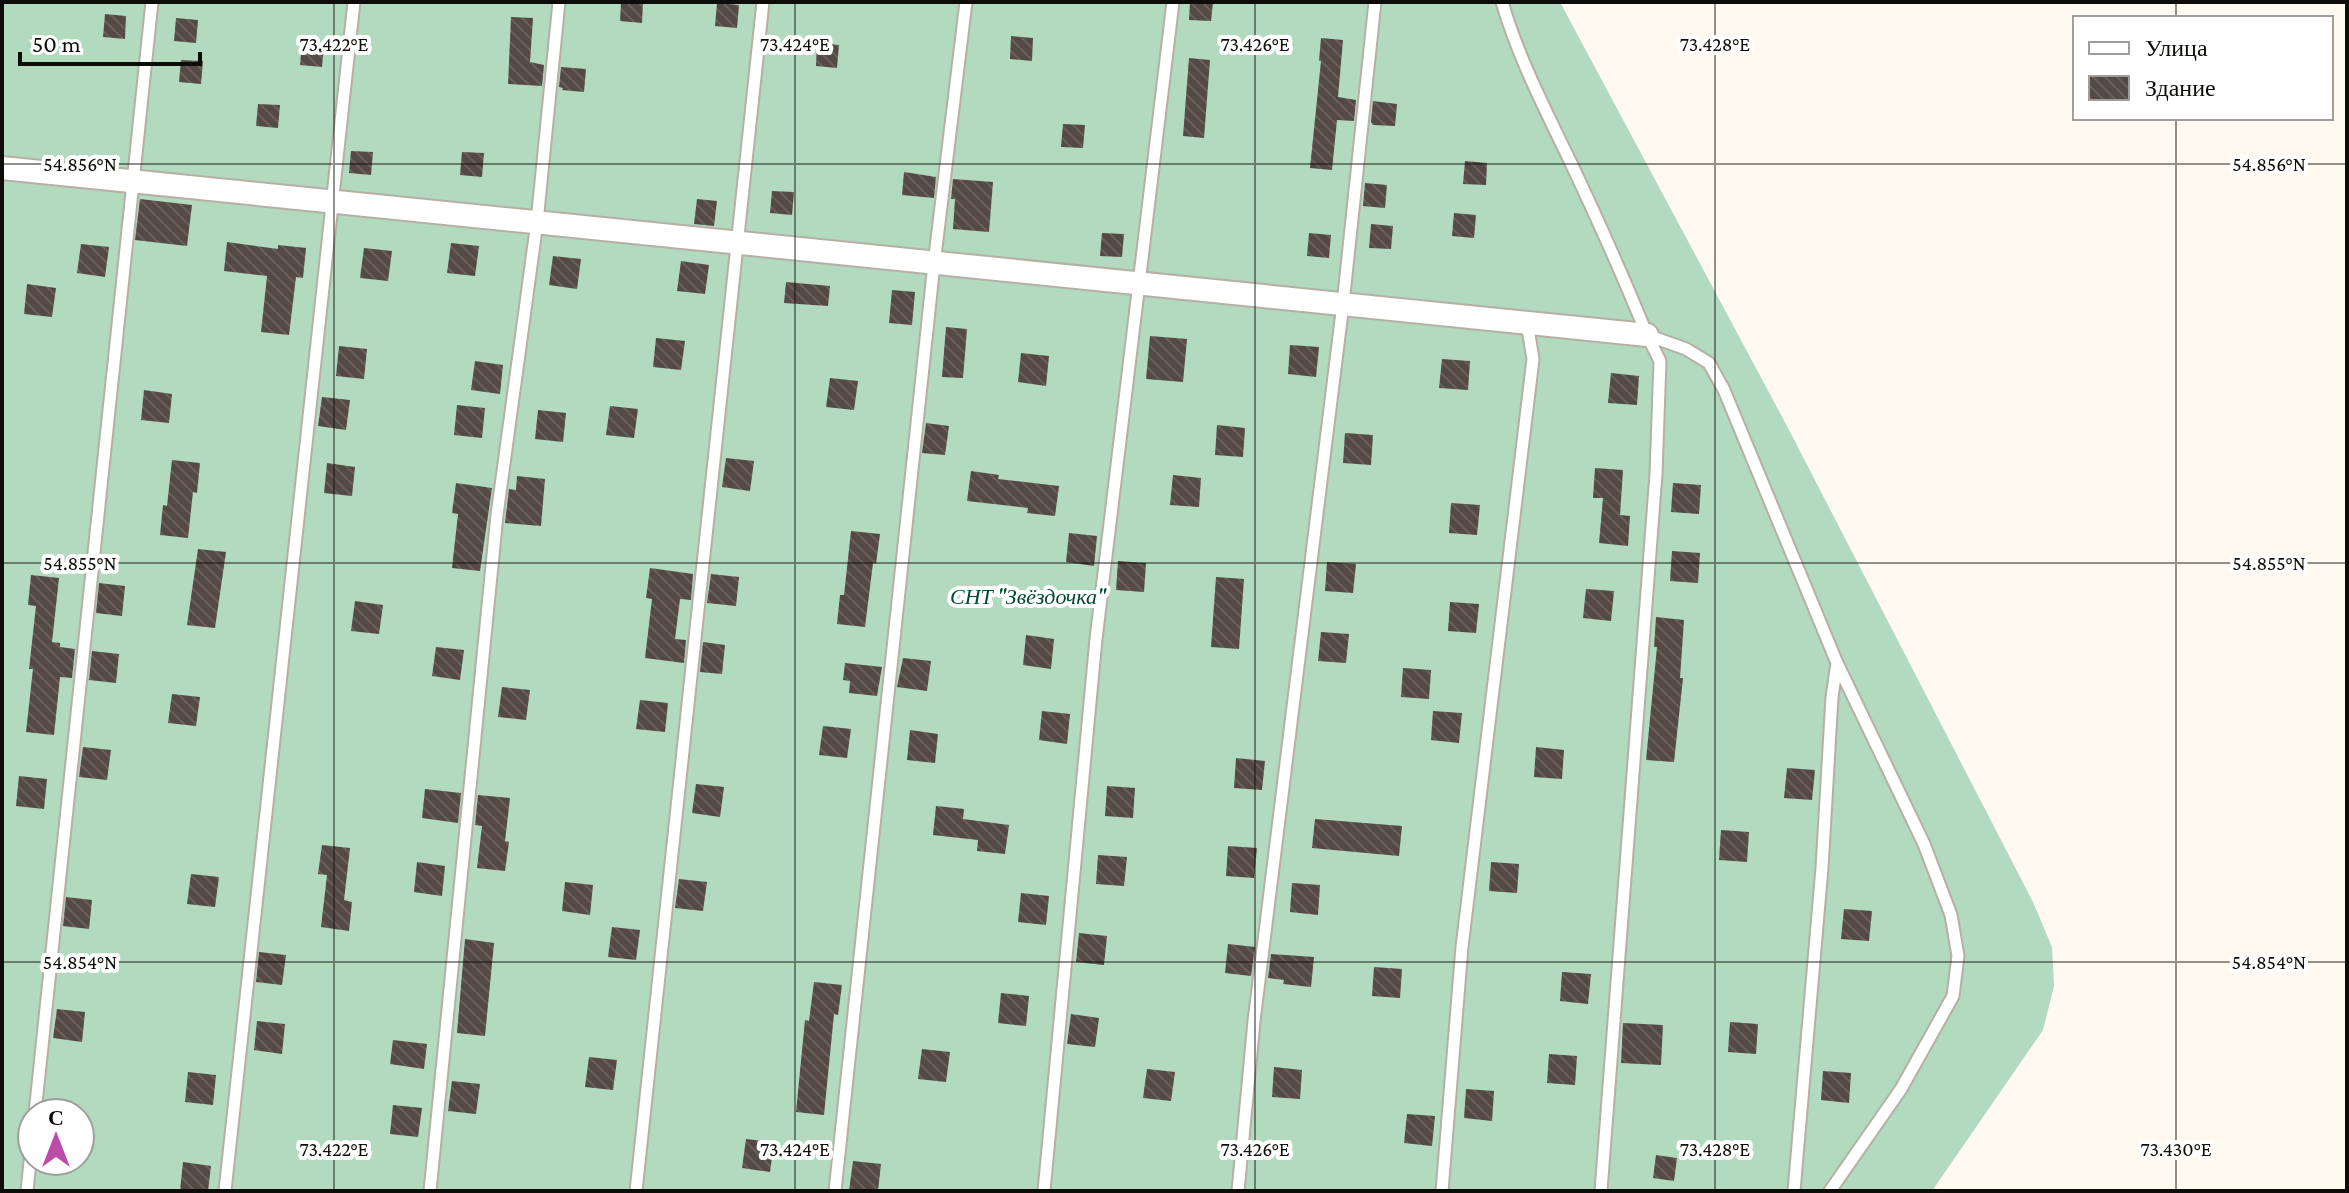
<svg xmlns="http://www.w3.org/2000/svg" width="2349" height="1193" font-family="'Crimson Pro',serif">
<defs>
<pattern id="building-back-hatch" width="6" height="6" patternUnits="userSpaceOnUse" patternTransform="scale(2)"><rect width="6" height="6" fill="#554945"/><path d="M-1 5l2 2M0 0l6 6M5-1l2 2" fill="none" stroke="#695f5b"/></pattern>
</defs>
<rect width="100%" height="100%" fill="#fff9f0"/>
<path fill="#b1dabf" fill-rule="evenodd" d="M 2,2 L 1560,2 L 1788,428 L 2033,902 L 2052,947 L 2054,986 L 2043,1030 L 1932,1191 L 2,1191 ZM 32,1113 L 80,1113 L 80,1161 L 32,1161 Z"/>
<path fill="url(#building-back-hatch)" d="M 621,2 L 643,2 L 642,23 L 620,21 Z
M 1190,2 L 1213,2 L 1211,21 L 1189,20 Z
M 717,3 L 739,5 L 737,28 L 715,26 Z
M 105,14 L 126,16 L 125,39 L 103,37 Z
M 511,17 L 533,18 L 530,62 L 544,65 L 542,86 L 508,84 Z
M 176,18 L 198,20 L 196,43 L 174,41 Z
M 1011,36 L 1033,38 L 1032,61 L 1010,59 Z
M 1321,38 L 1343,40 L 1338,97 L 1356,100 L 1354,121 L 1337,120 L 1332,170 L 1310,168 L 1321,61 L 1319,61 Z
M 302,42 L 324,44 L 322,67 L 300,65 Z
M 817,43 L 839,45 L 837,68 L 816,66 Z
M 1189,58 L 1210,60 L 1204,138 L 1183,136 Z
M 181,60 L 203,61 L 201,84 L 179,82 Z
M 561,67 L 586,69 L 584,92 L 562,90 L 563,88 L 559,87 Z
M 1373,101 L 1397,104 L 1395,126 L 1373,125 L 1371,122 Z
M 258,104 L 280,105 L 278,128 L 256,126 Z
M 1063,124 L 1085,125 L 1083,148 L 1061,147 Z
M 351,151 L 373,152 L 371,175 L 349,173 Z
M 462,152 L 484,153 L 482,177 L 460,175 Z
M 1465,161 L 1487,163 L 1486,185 L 1463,184 Z
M 904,172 L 936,177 L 934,198 L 902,195 Z
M 953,179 L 993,182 L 989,232 L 953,229 L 955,199 L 951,199 Z
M 1365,183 L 1387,185 L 1385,208 L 1363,206 Z
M 772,191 L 794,192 L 792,215 L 770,213 Z
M 140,199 L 192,205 L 187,246 L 135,240 Z
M 697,199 L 717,201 L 714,226 L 694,224 Z
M 1454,213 L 1476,215 L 1474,238 L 1452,236 Z
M 1371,224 L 1393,226 L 1391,249 L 1369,248 Z
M 1102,233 L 1124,234 L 1122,257 L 1100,256 Z
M 1309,233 L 1331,235 L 1329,258 L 1307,256 Z
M 227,242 L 278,249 L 278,245 L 306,248 L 303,278 L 296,277 L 289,335 L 261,332 L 267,276 L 224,271 Z
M 451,243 L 479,246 L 475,276 L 447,273 Z
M 81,244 L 109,247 L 105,277 L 77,273 Z
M 364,248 L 392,251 L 388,281 L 360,278 Z
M 553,256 L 581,259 L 577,289 L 549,285 Z
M 681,261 L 709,265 L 705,294 L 677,291 Z
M 786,282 L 830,286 L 828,306 L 784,303 Z
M 27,284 L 56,288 L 52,317 L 24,314 Z
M 892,290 L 915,292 L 912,325 L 889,323 Z
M 946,327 L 967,329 L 963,378 L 942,377 Z
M 1150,336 L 1187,339 L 1183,382 L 1146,379 Z
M 656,338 L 685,341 L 681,370 L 653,367 Z
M 1290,345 L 1319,347 L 1316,377 L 1288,374 Z
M 339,346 L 367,349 L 364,379 L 336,376 Z
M 1021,353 L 1049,356 L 1046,386 L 1018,382 Z
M 1442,359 L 1470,361 L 1468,390 L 1439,388 Z
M 475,361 L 503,365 L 500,394 L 471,390 Z
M 1611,373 L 1639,376 L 1637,405 L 1608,403 Z
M 830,378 L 858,381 L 854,410 L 826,407 Z
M 144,390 L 172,394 L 169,423 L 141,420 Z
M 322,397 L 350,400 L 346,430 L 318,426 Z
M 457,405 L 485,408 L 482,438 L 454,435 Z
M 610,406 L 638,409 L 634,438 L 606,435 Z
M 538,410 L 566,413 L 563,442 L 535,439 Z
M 926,423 L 949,426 L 945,455 L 922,453 Z
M 1217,425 L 1245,428 L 1243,457 L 1215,455 Z
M 1345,433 L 1373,435 L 1371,465 L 1343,463 Z
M 726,458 L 754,461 L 750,491 L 722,487 Z
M 172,460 L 200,463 L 197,493 L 193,492 L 188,538 L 160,535 L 163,505 L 167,506 Z
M 327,463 L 355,467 L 352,496 L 324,493 Z
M 1595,468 L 1623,470 L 1620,515 L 1630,516 L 1628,546 L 1599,543 L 1603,498 L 1593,498 Z
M 971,471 L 999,475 L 998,479 L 1059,486 L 1055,516 L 1027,513 L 1028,508 L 967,501 Z
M 1173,475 L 1201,478 L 1199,507 L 1170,505 Z
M 517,476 L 545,479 L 541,526 L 505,523 L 509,489 L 516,490 Z
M 456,483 L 492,488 L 480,571 L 452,568 L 458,514 L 452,513 Z
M 1673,483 L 1701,485 L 1699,514 L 1671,512 Z
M 1451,503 L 1480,505 L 1477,535 L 1449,533 Z
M 851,531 L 880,534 L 876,564 L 873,563 L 865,627 L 837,624 L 840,595 L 844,595 Z
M 1069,533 L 1097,536 L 1094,566 L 1066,562 Z
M 198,549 L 226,552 L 215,628 L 187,625 Z
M 1672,551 L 1700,553 L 1698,583 L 1670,581 Z
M 1118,561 L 1146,563 L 1144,592 L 1116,590 Z
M 1327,562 L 1356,564 L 1353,593 L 1325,591 Z
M 650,568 L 693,574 L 691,600 L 680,599 L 675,639 L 686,640 L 684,663 L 645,658 L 652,599 L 646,598 Z
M 711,574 L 739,577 L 736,606 L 707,603 Z
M 31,575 L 59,578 L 52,642 L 60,643 L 60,647 L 75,649 L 72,678 L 60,677 L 54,735 L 26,732 L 33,669 L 29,669 L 36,606 L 28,605 Z
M 1216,577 L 1244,579 L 1239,649 L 1211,647 Z
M 99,583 L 125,586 L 122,616 L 96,613 Z
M 1586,589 L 1614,591 L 1611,621 L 1583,618 Z
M 355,601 L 383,605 L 379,634 L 351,631 Z
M 1450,602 L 1479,604 L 1476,633 L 1448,631 Z
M 1656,617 L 1684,620 L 1680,678 L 1683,678 L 1674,762 L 1646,760 L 1657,647 L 1654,647 Z
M 1321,632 L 1349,634 L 1346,663 L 1318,661 Z
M 1026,635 L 1054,639 L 1051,669 L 1023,665 Z
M 703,642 L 725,645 L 722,674 L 700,672 Z
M 436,647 L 464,650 L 460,680 L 432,676 Z
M 92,651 L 119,654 L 116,683 L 89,680 Z
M 903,658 L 931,661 L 927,691 L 897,687 Z
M 845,663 L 882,667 L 877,696 L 849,693 L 850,681 L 843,680 Z
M 1403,668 L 1431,670 L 1429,699 L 1401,697 Z
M 502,687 L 530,690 L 526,720 L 498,717 Z
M 172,694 L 200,697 L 196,726 L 168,723 Z
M 640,700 L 668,703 L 665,732 L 636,729 Z
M 1042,711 L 1070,714 L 1067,744 L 1039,740 Z
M 1433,711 L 1462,713 L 1459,743 L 1431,740 Z
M 823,726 L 851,729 L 847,758 L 819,755 Z
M 910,730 L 938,734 L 935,763 L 907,760 Z
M 83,747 L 111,750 L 107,780 L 79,777 Z
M 1536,747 L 1564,750 L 1562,779 L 1534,777 Z
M 1236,758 L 1265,761 L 1262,790 L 1234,788 Z
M 1787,768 L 1815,770 L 1812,800 L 1784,798 Z
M 19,776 L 47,779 L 44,809 L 16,806 Z
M 696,784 L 724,787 L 720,817 L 692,813 Z
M 1107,786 L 1135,788 L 1133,818 L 1105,816 Z
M 425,789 L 461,793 L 458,823 L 422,818 Z
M 478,795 L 510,798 L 505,841 L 509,842 L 505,871 L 477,868 L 482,826 L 475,825 Z
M 936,806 L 964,809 L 963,819 L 1009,825 L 1005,854 L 977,851 L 978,840 L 933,835 Z
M 1315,819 L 1402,826 L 1399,856 L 1312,848 Z
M 1721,830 L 1749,832 L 1747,862 L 1719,860 Z
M 322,845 L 350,848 L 344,900 L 352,902 L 349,931 L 321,927 L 327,875 L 318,874 Z
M 1228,846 L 1257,848 L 1254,878 L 1226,876 Z
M 1098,855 L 1127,857 L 1124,886 L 1096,884 Z
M 417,862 L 445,866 L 442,896 L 414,892 Z
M 1491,862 L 1519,864 L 1517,893 L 1489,891 Z
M 191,874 L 219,877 L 215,907 L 187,904 Z
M 679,879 L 707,882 L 703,911 L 675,908 Z
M 565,882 L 593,885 L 590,915 L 562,911 Z
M 1292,883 L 1320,885 L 1318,915 L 1290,912 Z
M 1021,893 L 1049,896 L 1046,925 L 1018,922 Z
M 66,897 L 92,900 L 89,929 L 63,926 Z
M 1844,909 L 1872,911 L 1869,941 L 1841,939 Z
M 612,927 L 640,930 L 636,960 L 608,957 Z
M 1079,933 L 1107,936 L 1104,965 L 1076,962 Z
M 465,939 L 494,943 L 485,1036 L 457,1033 Z
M 1228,944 L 1255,947 L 1251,976 L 1225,973 Z
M 259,952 L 286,955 L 282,985 L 256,982 Z
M 1271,954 L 1314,957 L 1311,987 L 1283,984 L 1284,980 L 1268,978 Z
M 1374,967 L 1402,969 L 1400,998 L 1372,996 Z
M 1562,972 L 1591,974 L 1588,1004 L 1560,1001 Z
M 814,982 L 842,985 L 838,1015 L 834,1014 L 824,1115 L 796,1112 L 805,1020 L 809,1021 Z
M 1001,993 L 1029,996 L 1026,1026 L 998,1023 Z
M 57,1009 L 85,1012 L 82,1042 L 53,1038 Z
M 1071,1014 L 1099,1018 L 1095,1047 L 1067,1044 Z
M 257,1021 L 285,1024 L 282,1054 L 254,1050 Z
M 1730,1022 L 1758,1024 L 1756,1054 L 1728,1052 Z
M 1623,1023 L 1663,1025 L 1661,1065 L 1621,1063 Z
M 393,1040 L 427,1044 L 424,1069 L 390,1064 Z
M 922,1049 L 950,1052 L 946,1082 L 918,1079 Z
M 1549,1054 L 1577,1056 L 1575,1085 L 1547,1083 Z
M 589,1057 L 617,1060 L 613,1090 L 585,1087 Z
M 1274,1067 L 1302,1070 L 1300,1099 L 1272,1097 Z
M 1147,1069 L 1175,1072 L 1171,1101 L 1143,1098 Z
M 1823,1071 L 1851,1073 L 1849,1103 L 1821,1100 Z
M 188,1072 L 216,1075 L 213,1105 L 185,1102 Z
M 452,1081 L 480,1084 L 476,1114 L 448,1111 Z
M 1466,1089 L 1494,1091 L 1492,1121 L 1464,1118 Z
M 393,1105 L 422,1108 L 418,1137 L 390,1134 Z
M 1407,1114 L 1435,1116 L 1432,1146 L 1404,1143 Z
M 746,1139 L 774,1142 L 770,1172 L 742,1168 Z
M 1656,1155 L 1677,1158 L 1674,1181 L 1653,1178 Z
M 853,1161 L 881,1164 L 878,1191 L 849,1191 Z
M 183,1162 L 211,1166 L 208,1191 L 180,1191 Z"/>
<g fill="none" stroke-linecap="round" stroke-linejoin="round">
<g stroke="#b6afa4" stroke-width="15">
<path id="lane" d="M 1502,2 C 1518,57 1545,109 1570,161 C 1597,218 1623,276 1647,335 L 1686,349 L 1709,363 L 1724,390 L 1837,663 L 1924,844 L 1951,915 L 1958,956 L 1953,996 L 1901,1089 L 1830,1191
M 35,1113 L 152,2
M 27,1191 L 32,1142
M 225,1191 L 354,2
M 430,1191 L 497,515 L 537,222 L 559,2
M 636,1191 L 763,2
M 835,1191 L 934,264 L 966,2
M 1044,1191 L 1096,639 L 1173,2
M 1238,1191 L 1254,1021 L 1343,304 L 1375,2
M 1442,1191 L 1462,947 L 1533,359 L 1527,323
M 1601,1191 L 1656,474 L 1660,361 L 1647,335
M 1794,1191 L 1822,868 L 1832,697 L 1837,663"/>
</g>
<g stroke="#b6afa4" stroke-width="26">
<path id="street" d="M 2,168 L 1647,335"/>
</g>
<use href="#lane" stroke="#fff" stroke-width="11"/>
<use href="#street" stroke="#fff" stroke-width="22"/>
</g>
<path fill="none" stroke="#0e0c08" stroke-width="2" stroke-opacity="0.45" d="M 334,2 L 334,1191M 795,2 L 795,1191M 1255,2 L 1255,1191M 1715,2 L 1715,1191M 2176,2 L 2176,18M 2176,118 L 2176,1191M 2,164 L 2347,164M 2,563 L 2347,563M 2,962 L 2347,962"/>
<g text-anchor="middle" stroke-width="8" stroke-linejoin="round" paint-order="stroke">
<g font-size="22" font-style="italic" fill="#004b2b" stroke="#fff">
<text x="1028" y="604">СНТ "Звёздочка"</text>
</g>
</g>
<g font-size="20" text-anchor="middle" fill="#0e0c08" stroke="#fff" stroke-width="8" stroke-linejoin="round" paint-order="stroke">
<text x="334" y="51">73.422°E</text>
<text x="795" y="51">73.424°E</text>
<text x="1255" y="51">73.426°E</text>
<text x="1715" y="51">73.428°E</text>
<text x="80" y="171">54.856°N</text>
<text x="2269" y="171">54.856°N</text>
<text x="80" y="570">54.855°N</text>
<text x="2269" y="570">54.855°N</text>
<text x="80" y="969">54.854°N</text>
<text x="2269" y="969">54.854°N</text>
<text x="334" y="1156">73.422°E</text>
<text x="795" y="1156">73.424°E</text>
<text x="1255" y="1156">73.426°E</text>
<text x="1715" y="1156">73.428°E</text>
<text x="2176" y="1156">73.430°E</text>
</g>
<rect width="2349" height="1193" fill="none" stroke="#0e0c08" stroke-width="8"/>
<rect x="2073" y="16" width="260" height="104" fill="#ffffff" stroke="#9f9e9c" stroke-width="2"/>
<rect x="2089" y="42" width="40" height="12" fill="#ffffff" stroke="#9f9e9c" stroke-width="2"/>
<text x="2145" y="56" font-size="24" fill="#0e0c08">Улица</text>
<rect x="2089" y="76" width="40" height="24" fill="url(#building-back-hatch)" stroke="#9f9e9c" stroke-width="2"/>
<text x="2145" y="96" font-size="24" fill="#0e0c08">Здание</text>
<g transform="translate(56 1137)"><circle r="38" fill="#ffffff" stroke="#9f9e9c" stroke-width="2"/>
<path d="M0-6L14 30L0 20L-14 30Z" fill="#bb4ca9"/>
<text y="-12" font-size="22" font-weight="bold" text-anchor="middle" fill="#0e0c08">С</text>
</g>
<path d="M20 52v12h180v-12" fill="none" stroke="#0e0c08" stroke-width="4"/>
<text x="32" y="52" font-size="24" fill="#0e0c08" stroke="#ffffff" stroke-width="6" paint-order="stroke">50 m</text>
</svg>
